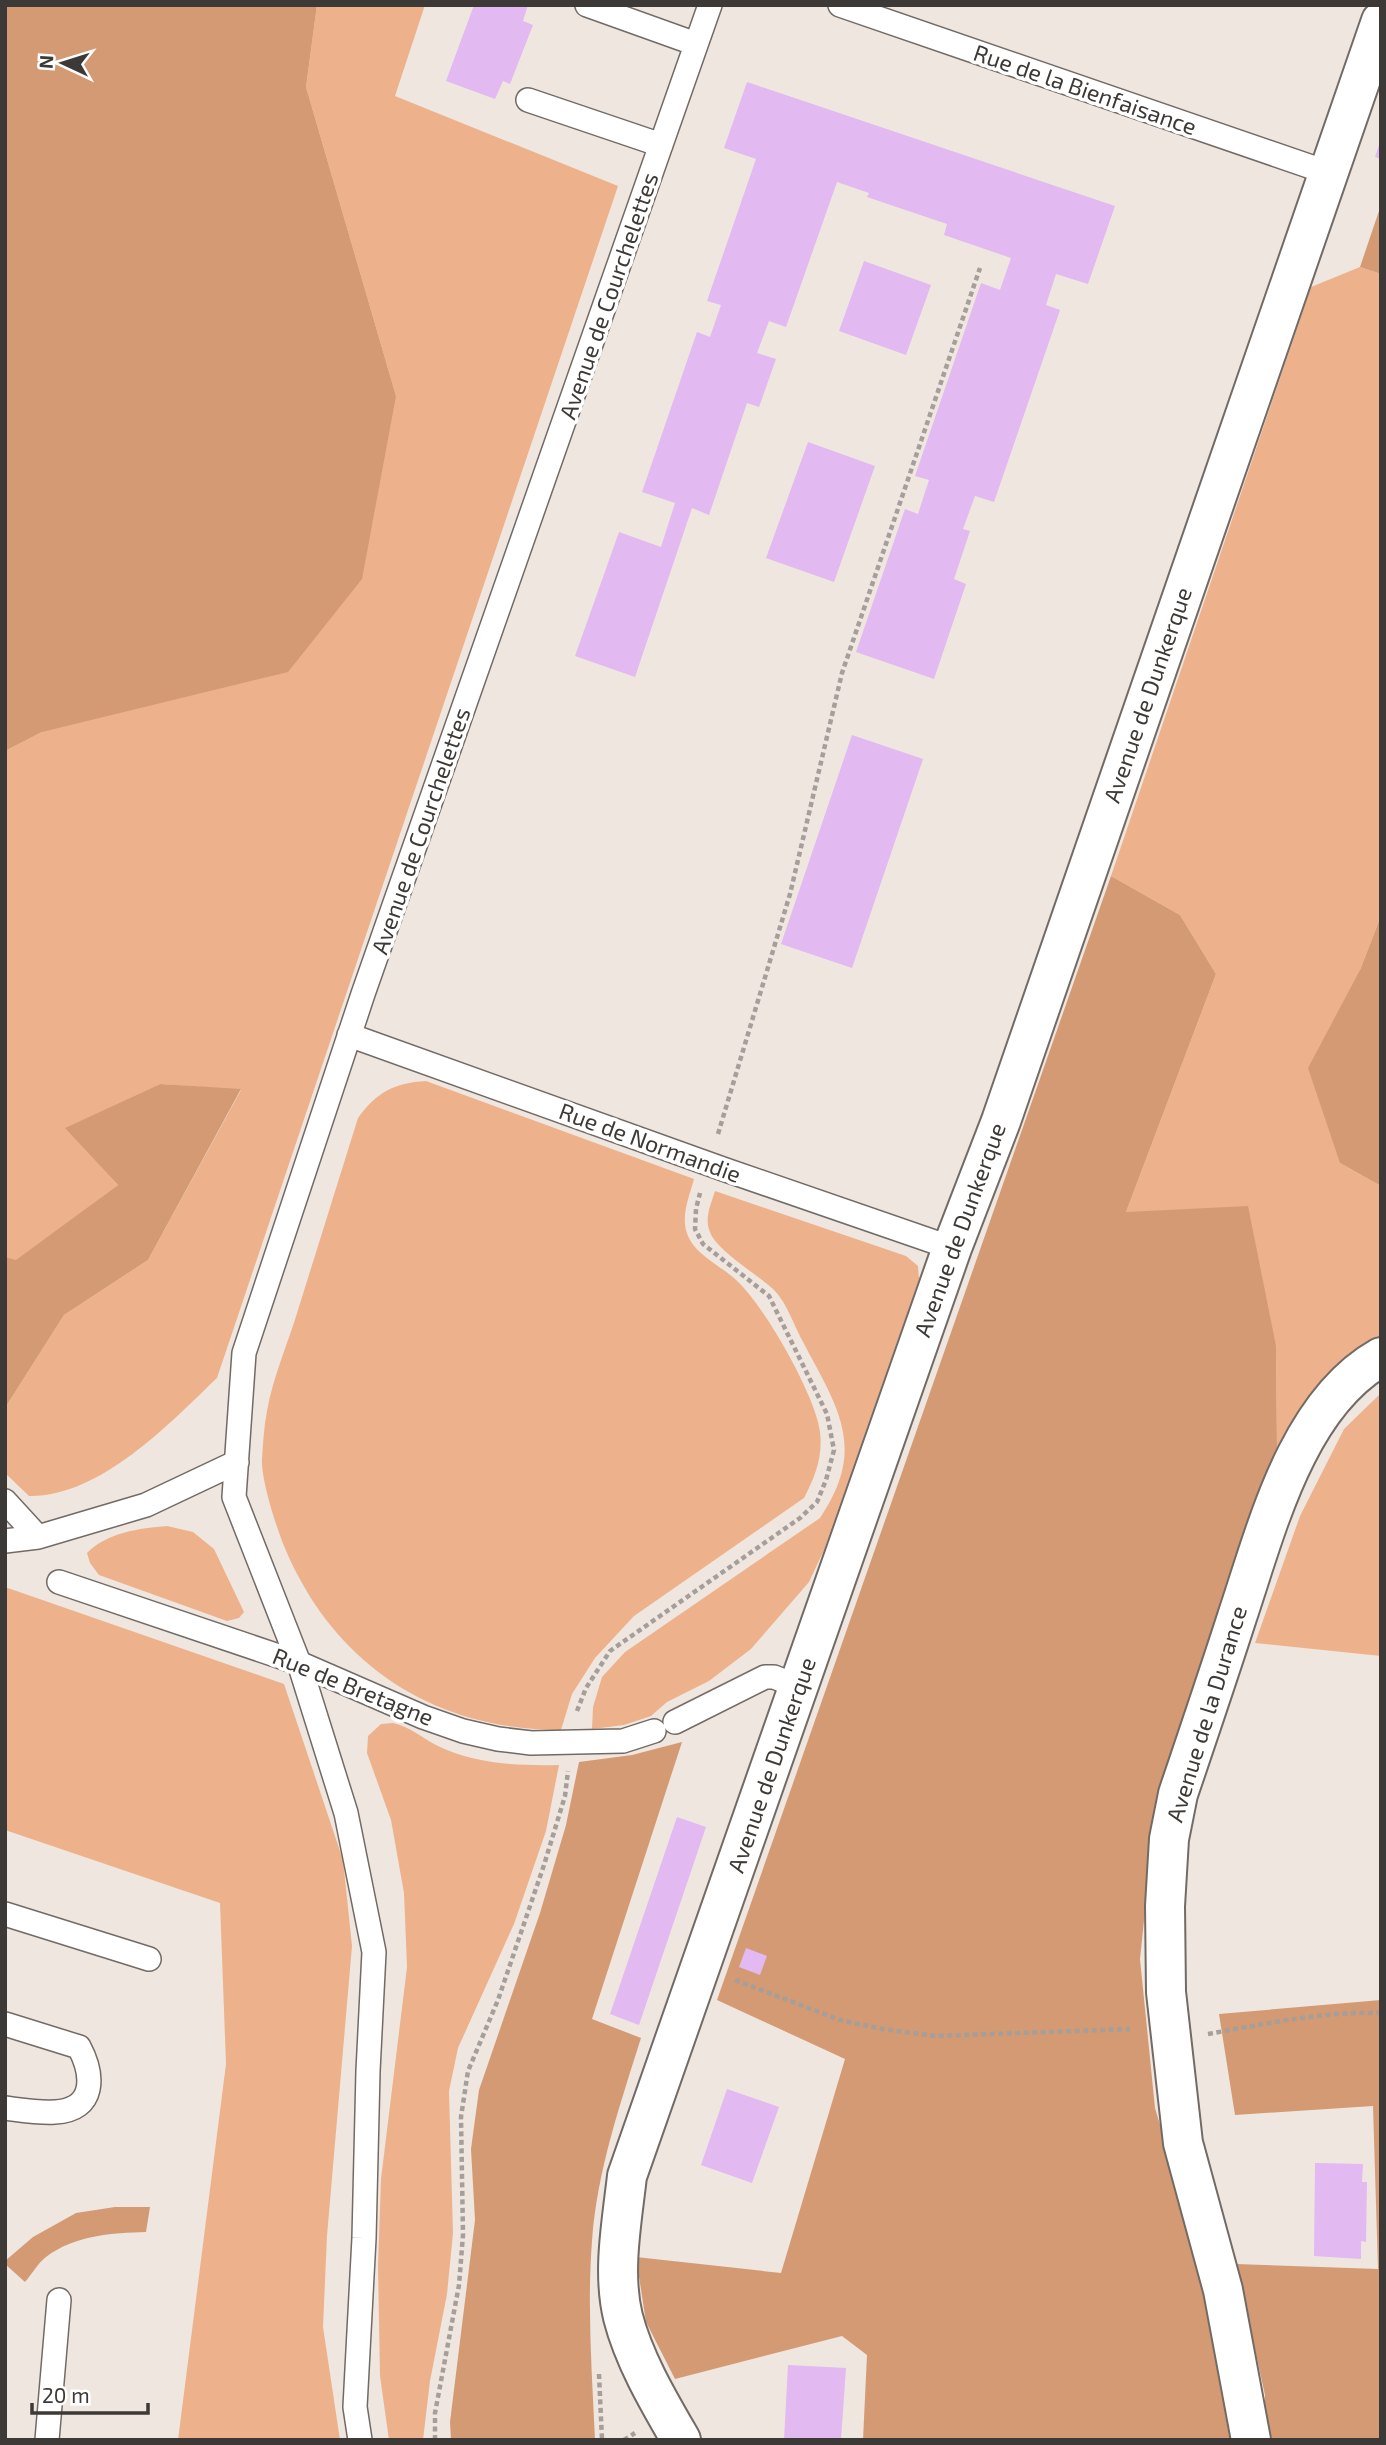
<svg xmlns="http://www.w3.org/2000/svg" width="1386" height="2445" font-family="'Exo 2',sans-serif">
<rect width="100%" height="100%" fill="#efe6e0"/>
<path fill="#edb28b" d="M 317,5 L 425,5 L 395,96 L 618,186 L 217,1378 C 169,1424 100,1497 29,1496 L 5,1473 L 5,1408 L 64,1315 L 148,1260 L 241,1090 L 160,1084 L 66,1128 L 118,1185 L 16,1261 L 5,1257 L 5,751 L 42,732 L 396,396 L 306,87 Z
M 1360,267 L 1381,274 L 1381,916 L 1360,970 L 1340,1163 L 1381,1186 L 1381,1338 L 1319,1388 L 1277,1448 L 1276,1346 L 1126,1212 L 1216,974 L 1180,915 L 1111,876 L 1311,287 Z
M 426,1081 L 694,1179 C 689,1197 680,1218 688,1236 C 696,1255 721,1266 735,1279 C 763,1303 816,1396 820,1432 C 823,1457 815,1477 804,1498 L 634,1616 L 595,1658 L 572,1694 L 561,1730 C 431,1730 330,1662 282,1541 C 275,1522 261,1479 262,1459 C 263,1443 264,1426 267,1411 C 273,1377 288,1343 298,1310 C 318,1246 338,1182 358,1118 C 377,1092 394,1083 426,1081 Z
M 715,1191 L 906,1256 L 918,1266 L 919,1279 L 824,1550 L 809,1582 L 751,1649 L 709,1681 L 667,1702 L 651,1716 L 624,1725 L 592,1729 L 593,1707 L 602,1677 L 625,1652 L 820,1518 C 868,1447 837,1407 802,1340 C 794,1325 786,1301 773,1289 C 758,1275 716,1250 710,1232 C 704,1219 711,1204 715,1191 Z
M 1381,1393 L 1381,1656 L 1255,1643 L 1300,1516 L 1344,1429 Z
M 167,1526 L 193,1532 L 214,1549 L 244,1612 L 239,1618 L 227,1621 L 99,1575 L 90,1563 L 87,1553 C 106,1533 140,1528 167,1526 Z
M 5,1587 L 284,1684 L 343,1860 L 352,1946 L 327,2236 L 323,2327 L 340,2440 L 178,2440 L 226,2064 L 220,1903 L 5,1830 Z
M 393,1723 C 410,1727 421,1737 436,1745 C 473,1764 519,1766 559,1765 L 546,1831 L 514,1924 L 458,2048 L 449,2091 L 453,2233 L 447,2294 L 430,2381 L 423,2440 L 389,2440 L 380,2376 L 378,2267 L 381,2179 L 407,1967 L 404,1893 L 391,1820 L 367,1753 L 368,1736 L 381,1724 Z"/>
<path fill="#d49a73" d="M 5,5 L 317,5 L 306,87 L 396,396 L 362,579 L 288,672 L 42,732 L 5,751 Z
M 1381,205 L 1381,274 L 1360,267 Z
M 1111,876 L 1180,915 L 1216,974 L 1126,1212 L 1248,1206 L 1276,1346 L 1277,1448 L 1205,1653 L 1155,1814 L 1140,1959 L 1155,2108 L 1207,2282 L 1232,2440 L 863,2440 L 867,2355 L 842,2336 L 675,2379 L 646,2322 L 636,2257 L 781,2273 L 845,2059 L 717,2000 Z
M 1381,916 L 1381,1186 L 1340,1163 L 1308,1068 L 1360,970 Z
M 160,1084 L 241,1089 L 148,1260 L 64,1315 L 5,1408 L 5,1257 L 16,1260 L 118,1185 L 65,1128 Z
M 682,1742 L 592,2019 L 641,2038 C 620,2105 597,2171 592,2241 C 587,2307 592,2374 595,2440 L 451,2440 L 450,2422 L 475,2220 L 471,2149 L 479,2090 L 540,1913 L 566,1825 L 579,1762 L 632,1755 Z
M 1381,2000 L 1381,2440 L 1265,2440 L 1265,2395 L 1236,2264 L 1378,2269 L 1373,2106 L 1235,2115 L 1219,2014 Z
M 115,2207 L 150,2207 L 146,2232 C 112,2233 75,2235 46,2257 C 38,2263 32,2274 25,2282 L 5,2264 L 5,2261 L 33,2237 L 76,2213 Z"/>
<path fill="#e2b9f1" d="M 474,5 L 528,5 L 523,21 L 533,25 L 510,84 L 503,81 L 495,99 L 446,81 Z
M 747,82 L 1115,206 L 1088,284 L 1056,274 L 1046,305 L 1060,310 L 994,502 L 975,496 L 963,529 L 970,531 L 954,579 L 966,584 L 934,679 L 856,652 L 905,509 L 918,514 L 929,480 L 915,476 L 981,283 L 1000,290 L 1011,258 L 944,235 L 947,224 L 867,197 L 869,193 L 837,182 L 786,327 L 769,321 L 757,353 L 776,359 L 759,407 L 747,403 L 709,515 L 692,508 L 635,677 L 575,656 L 619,532 L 661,547 L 675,503 L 642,492 L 697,332 L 710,337 L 721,305 L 707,301 L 756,159 L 724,148 Z
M 1380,142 L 1381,142 L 1381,159 L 1375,157 Z
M 864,261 L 931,285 L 906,355 L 839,331 Z
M 808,442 L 875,466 L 834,582 L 766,558 Z
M 852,735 L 923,759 L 852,968 L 781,944 Z
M 677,1817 L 706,1827 L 639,2025 L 610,2014 Z
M 746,1948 L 767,1956 L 760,1975 L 739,1967 Z
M 727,2089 L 779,2107 L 752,2183 L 701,2165 Z
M 1315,2163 L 1363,2164 L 1362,2182 L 1367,2182 L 1366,2242 L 1361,2241 L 1361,2259 L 1314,2256 Z
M 788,2365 L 846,2368 L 841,2440 L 784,2440 Z"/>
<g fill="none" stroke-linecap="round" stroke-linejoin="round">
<g stroke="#726a65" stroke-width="26">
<path id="service" d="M 587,5 L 696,44
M 840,5 L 1329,173
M 528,100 L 661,145
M 349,1035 L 723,1169 L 952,1248
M 5,1501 L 38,1537
M 5,1541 L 38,1537 L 146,1505 L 237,1462
M 59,1582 L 299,1663 L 423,1717 L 463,1731 L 498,1739 L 531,1743 L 623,1741 L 654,1731
M 675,1722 L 765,1677 L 774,1677 L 799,1687
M 5,1914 L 149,1959
M 5,2024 L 79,2047 C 94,2075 96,2110 55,2112 C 39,2113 21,2110 5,2108
M 47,2440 L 59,2300
M 360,2440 L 355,2407 L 364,2238 L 368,2071 L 374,1952 L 346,1813 L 299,1663 L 234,1497 L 244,1353 L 363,994 L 710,5"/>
</g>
<g stroke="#726a65" stroke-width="42">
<path id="minor" d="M 681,2440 C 659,2402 634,2360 623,2317 C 612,2272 622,2221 627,2176 L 952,1248 L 1001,1121 L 1381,21
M 1251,2440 L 1223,2290 L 1183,2143 L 1166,1992 L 1165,1906 L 1169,1839 L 1178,1794 C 1198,1735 1218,1676 1237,1617 C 1266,1531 1296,1405 1381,1357"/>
</g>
<path stroke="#a59e9a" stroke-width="4.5" stroke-dasharray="5 3.5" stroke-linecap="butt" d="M 718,1134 L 790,894 L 842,673 L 980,268
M 577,1711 L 586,1688 L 610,1651 L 800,1518 L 817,1502 L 826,1480 L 834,1450 L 827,1414 L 769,1296 L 703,1244 L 695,1229 L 696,1209 L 700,1193
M 735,1980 L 840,2020 L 882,2029 L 936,2036 L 1130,2029
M 1208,2034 C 1265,2024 1323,2011 1381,2013
M 599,2374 L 602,2440
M 435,2440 L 435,2413 L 459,2285 L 463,2235 L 461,2117 L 468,2071 L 498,2000 L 544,1865 L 565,1796 L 568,1771
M 624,2440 L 635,2433"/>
<use href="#service" stroke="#fff" stroke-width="23"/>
<use href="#minor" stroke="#fff" stroke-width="38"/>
</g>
<g text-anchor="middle" stroke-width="7" stroke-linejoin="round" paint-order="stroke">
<g font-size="23" fill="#3c3936" stroke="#fff">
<text transform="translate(1085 90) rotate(19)" y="8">Rue de la Bienfaisance</text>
<text transform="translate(609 296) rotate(-71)" y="8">Avenue de Courchelettes</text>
<text transform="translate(1148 695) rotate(-71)" y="8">Avenue de Dunkerque</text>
<text transform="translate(421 831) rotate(-71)" y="8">Avenue de Courchelettes</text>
<text transform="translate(650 1143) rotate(20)" y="8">Rue de Normandie</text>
<text transform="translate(960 1230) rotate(-70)" y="8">Avenue de Dunkerque</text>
<text transform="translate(353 1687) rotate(22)" y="8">Rue de Bretagne</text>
<text transform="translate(1207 1714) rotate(-73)" y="8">Avenue de la Durance</text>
<text transform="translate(772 1765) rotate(-71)" y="8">Avenue de Dunkerque</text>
</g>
</g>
<rect width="1386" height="2445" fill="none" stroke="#3c3936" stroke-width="14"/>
<g transform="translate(63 63) rotate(274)" stroke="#ffffff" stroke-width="5" paint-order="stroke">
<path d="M0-5L12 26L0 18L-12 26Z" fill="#3c3936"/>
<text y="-10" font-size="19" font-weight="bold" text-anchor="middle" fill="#3c3936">N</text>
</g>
<path d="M32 2403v10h116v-10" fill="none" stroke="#3c3936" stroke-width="3.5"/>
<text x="42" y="2403" font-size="21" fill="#3c3936" stroke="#ffffff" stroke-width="5" paint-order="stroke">20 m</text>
</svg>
